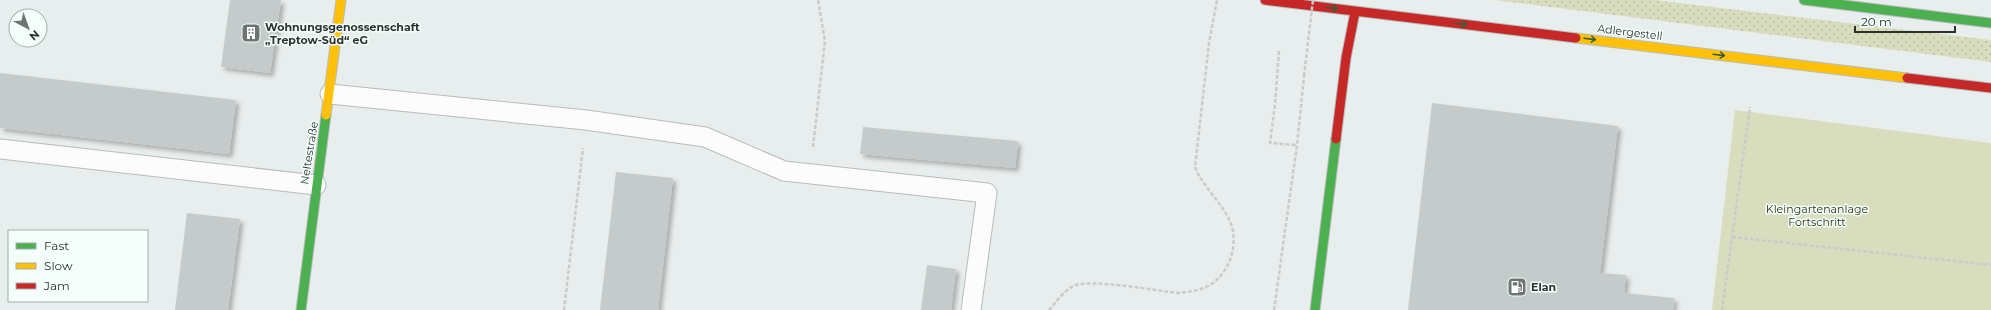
<svg xmlns="http://www.w3.org/2000/svg" width="1991" height="310" font-family="Montserrat,sans-serif">
<defs>
<pattern id="grass-dots" width="8" height="8" patternUnits="userSpaceOnUse"><rect width="8" height="8" fill="#d8debd"/><path d="M2 2h.1M6 6h.1" fill="none" stroke="#babfa3" stroke-width="1.8" stroke-linecap="round"/></pattern>
<filter id="shadow"><feDropShadow dx="3.5" dy="3.5" stdDeviation="2" flood-color="#0004"/></filter>
</defs>
<rect width="100%" height="100%" fill="#e8eeed"/>
<path fill="url(#grass-dots)" d="M 1494,0 L 1654,0 L 1991,40 L 1991,62 Z"/>
<path fill="#d8debd" d="M 1735,110 L 1991,143 L 1991,310 L 1712,310 Z"/>
<path fill="#c5cbcb" filter="url(#shadow)" d="M 230,0 L 281,0 L 270,73 L 221,67 Z
M 0,73 L 236,100 L 229,154 L 0,128 Z
M 1432,103 L 1618,126 L 1600,273 L 1626,275 L 1624,293 L 1674,298 L 1673,310 L 1408,310 Z
M 863,127 L 1018,141 L 1015,168 L 860,154 Z
M 616,172 L 673,178 L 658,310 L 600,310 Z
M 187,213 L 240,219 L 228,310 L 175,310 Z
M 927,265 L 956,269 L 951,310 L 921,310 Z"/>
<g fill="none" stroke-linecap="round" stroke-linejoin="round">
<g stroke="#b6bcbb" stroke-width="21">
<path id="lane" d="M 330,94 L 586,120 L 705,137 L 784,171 L 987,193 L 971,310
M 0,149 L 316,185"/>
</g>
<g stroke="#b6bcbb" stroke-width="11">
<path id="fast" d="M 1804,0 L 1991,23
M 301,310 L 326,115
M 1315,310 L 1336,139"/>
</g>
<g stroke="#b6bcbb" stroke-width="11">
<path id="slow" d="M 1576,38 L 1907,78
M 326,115 L 341,0"/>
</g>
<g stroke="#b6bcbb" stroke-width="11">
<path id="jam" d="M 1265,0 L 1576,38
M 1907,78 L 1991,88
M 1336,139 L 1346,58 L 1355,12"/>
</g>
<path stroke="#c9cccb" stroke-width="2.5" stroke-dasharray="4 2" stroke-linecap="butt" d="M 1279,51 L 1275,104 L 1270,143 L 1297,145
M 813,147 L 825,41 L 818,0
M 1732,237 L 1991,265
M 564,310 L 583,148
M 1049,310 C 1056,302 1064,291 1073,286 C 1089,278 1158,291 1178,293 C 1187,292 1197,291 1206,287 C 1228,277 1239,247 1231,224 C 1224,204 1203,188 1195,167 L 1209,43 L 1217,0
M 1274,310 L 1297,145 L 1304,76
M 1722,310 L 1750,107"/>
<use href="#lane" stroke="#fcfcfc" stroke-width="19"/>
<use href="#fast" stroke="#4caf50" stroke-width="9"/>
<use href="#slow" stroke="#ffc107" stroke-width="9"/>
<use href="#jam" stroke="#c62828" stroke-width="9"/>
<path stroke="#c9cccb" stroke-width="2.5" stroke-dasharray="4 2" stroke-linecap="butt" d="M 1304,76 L 1313,0"/>
</g>
<defs><path id="oneway-shaft" d="M-6 0H5M1.5-3L5.5 0L1.5 3" fill="none" stroke-width="1.6" stroke-linecap="round" stroke-linejoin="round"/></defs>
<g stroke="#385e3c">
<use href="#oneway-shaft" transform="translate(1332 8) rotate(7)"/>
<use href="#oneway-shaft" transform="translate(1461 24) rotate(7)"/>
<use href="#oneway-shaft" transform="translate(1590 39) rotate(7)"/>
<use href="#oneway-shaft" transform="translate(1719 55) rotate(7)"/>
</g>
<defs>
<g id="building-square" transform="scale(1)"><rect x="-9" y="-9" width="18" height="18" rx="4" fill="#6e7473" stroke="#f4fffc"/><path d="M-4-6H4V6H1V3H-1V6H-4ZM-2.5-4.3h1.7v1.8h-1.7ZM.8-4.3h1.7v1.8H.8ZM-2.5-1h1.7V.8h-1.7ZM.8-1h1.7V.8H.8Z" fill="#fff"/></g>
<g id="fuel-square" transform="scale(1)"><rect x="-9" y="-9" width="18" height="18" rx="4" fill="#6e7473" stroke="#f4fffc"/><path d="M-5.5-6h7V0h2V4h1.3V-2.5L3-4.5l.8-.8L6-3V5H2.5V1h-1V6h-7ZM-4.2-4.7v3.2H.2V-4.7Z" fill="#fff"/></g>
</defs>
<g fill-rule="evenodd">
<use href="#building-square" x="251" y="33"/>
<use href="#fuel-square" x="1517" y="287"/>
</g>
<g text-anchor="middle" stroke-width="3" stroke-linejoin="round" paint-order="stroke">
<g font-size="11" font-weight="bold" fill="#2d3231" stroke="#f4fffc" text-anchor="start">
<text x="265" y="31">Wohnungsgenossenschaft<tspan x="265" dy="13">„Treptow-Süd“ eG</tspan></text>
<text x="1531" y="291">Elan</text>
</g>
<g font-size="11" fill="#2d3231" stroke="#f4fffc">
<text transform="translate(1630 32) rotate(7)" y="4">Adlergestell</text>
<text transform="translate(309 153) rotate(-81)" y="4">Neltestraße</text>
</g>
<g font-size="11" fill="#2f3113" stroke="#f4fffc">
<text x="1817" y="213">Kleingartenanlage<tspan x="1817" dy="13">Fortschritt</tspan></text>
</g>
</g>
<rect x="8" y="230" width="140" height="72" fill="#f4fffc" stroke="#a4adab"/>
<rect x="16" y="243" width="20" height="6" fill="#4caf50" stroke="#a4adab"/>
<text x="44" y="250" font-size="12" fill="#2d3231">Fast</text>
<rect x="16" y="263" width="20" height="6" fill="#ffc107" stroke="#a4adab"/>
<text x="44" y="270" font-size="12" fill="#2d3231">Slow</text>
<rect x="16" y="283" width="20" height="6" fill="#c62828" stroke="#a4adab"/>
<text x="44" y="290" font-size="12" fill="#2d3231">Jam</text>
<g transform="translate(28 28) rotate(139)"><circle r="19" fill="#f4fffc" stroke="#a4adab"/>
<path d="M0-3L7 15L0 10L-7 15Z" fill="#6e7473"/>
<text y="-6" font-size="11" font-weight="bold" text-anchor="middle" fill="#2d3231">N</text>
</g>
<path d="M1855 26v6h100v-6" fill="none" stroke="#2d3231" stroke-width="2"/>
<text x="1861" y="26" font-size="12" fill="#2d3231" stroke="#f4fffc" stroke-width="3" paint-order="stroke">20 m</text>
</svg>
